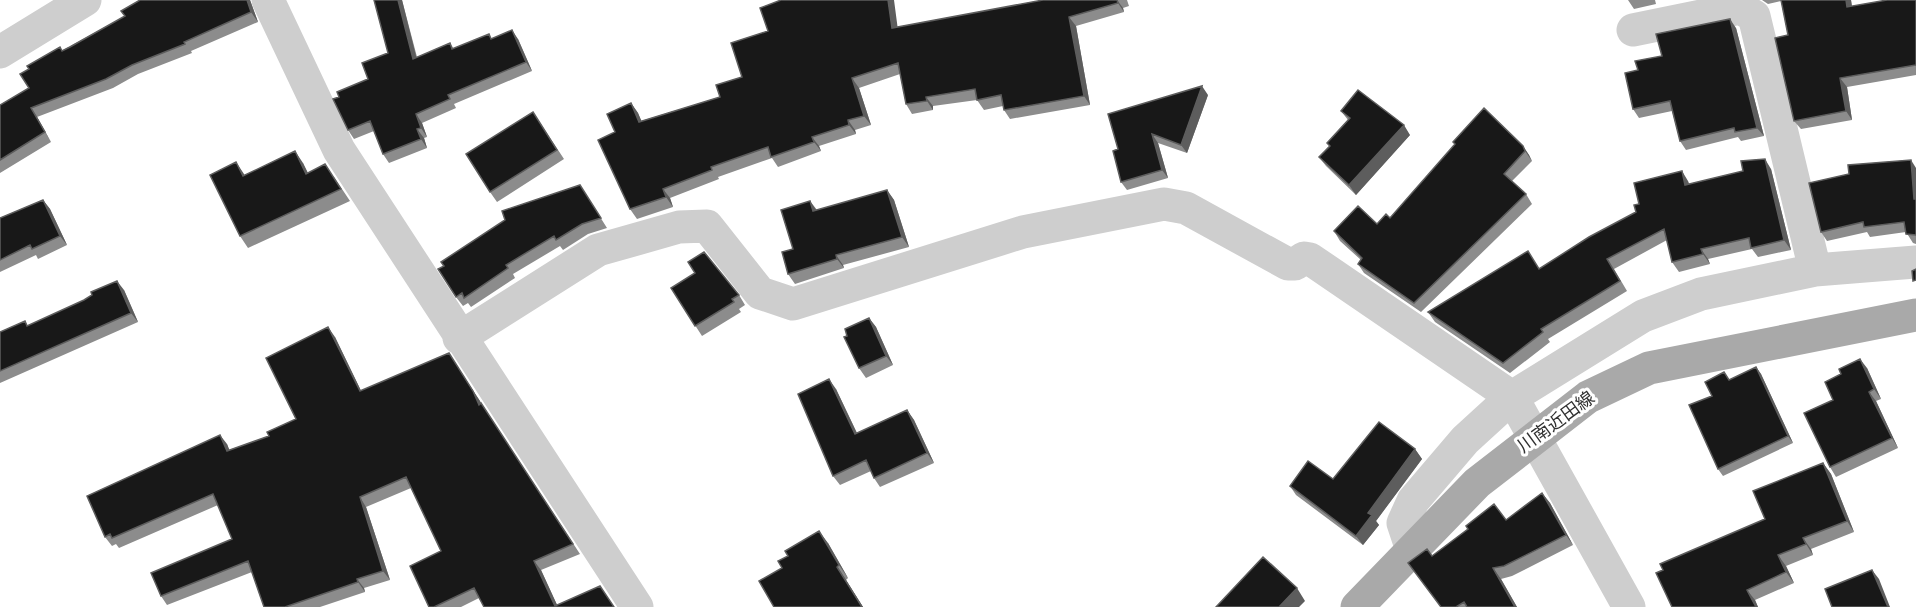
<svg xmlns="http://www.w3.org/2000/svg" width="1916" height="607" font-family="Manrope,'Noto Sans JP',sans-serif">
<rect width="100%" height="100%" fill="#fff"/>
<g fill="none" stroke-linecap="round" stroke-linejoin="round">
<path stroke="#cecece" stroke-width="33" d="M 268,0 L 339,150 L 637,607
M 1633,30 L 1740,8 L 1754,16 L 1815,270
M 0,52 L 85,0
M 459,338 L 598,250 L 679,227 L 707,226 L 760,293 L 793,304 L 1023,232 L 1164,204 L 1186,208 L 1288,264 L 1295,264 L 1304,258 L 1310,259 L 1512,397 L 1629,607
M 1412,550 L 1403,523 L 1413,501 L 1465,440 L 1512,397 L 1643,316 L 1701,294 L 1815,270 L 1916,262"/>
<path stroke="#a9a9a9" stroke-width="33" d="M 1357,607 L 1477,483 L 1588,397 L 1649,368 L 1916,315"/>
</g>
<path fill="#8c8c8c" d="M 140,0 L 250,0 L 258,22 L 191,51 L 192,53 L 138,74 L 113,88 L 37,117 L 51,142 L 0,173 L 0,105 L 29,88 L 63,50 L 125,16 Z
M 374,0 L 402,0 L 417,57 L 450,43 L 454,49 L 492,38 L 518,39 L 532,71 L 454,104 L 456,108 L 422,123 L 427,137 L 424,138 L 427,148 L 389,163 L 383,154 L 374,131 L 354,139 L 348,130 L 339,97 L 368,79 L 388,53 Z
M 1043,0 L 1127,0 L 1129,6 L 1123,8 L 1124,12 L 1076,26 L 1090,105 L 1010,119 L 1004,110 L 1003,106 L 984,110 L 977,100 L 933,106 L 933,110 L 912,114 L 906,104 L 900,74 L 859,88 L 871,125 L 855,130 L 856,134 L 819,146 L 821,151 L 778,167 L 772,158 L 718,177 L 719,179 L 670,198 L 673,207 L 637,219 L 630,209 L 615,132 L 631,103 L 638,113 L 641,121 L 720,97 L 897,27 Z
M 1628,0 L 1655,0 L 1656,4 L 1634,9 Z
M 1762,0 L 1851,0 L 1852,6 L 1916,0 L 1916,75 L 1847,87 L 1852,120 L 1801,129 L 1794,121 L 1788,35 L 1781,1 L 1768,4 Z
M 1736,28 L 1764,136 L 1741,141 L 1738,137 L 1686,150 L 1680,141 L 1672,111 L 1639,118 L 1633,109 L 1638,70 L 1662,56 Z
M 1208,95 L 1187,153 L 1158,143 L 1168,178 L 1127,190 L 1121,182 L 1118,149 Z
M 1341,111 L 1410,135 L 1356,195 L 1326,166 L 1319,157 L 1329,146 L 1327,143 L 1348,120 Z
M 533,112 L 564,159 L 497,202 L 490,192 Z
M 1523,146 L 1529,155 L 1532,161 L 1512,181 L 1526,194 L 1532,204 L 1421,312 L 1364,273 L 1358,264 L 1361,260 L 1340,241 L 1334,231 L 1377,224 Z
M 303,163 L 308,173 L 334,177 L 350,201 L 248,248 L 240,236 L 245,175 Z
M 1916,168 L 1916,244 L 1913,243 L 1906,232 L 1870,237 L 1867,232 L 1827,241 L 1821,232 Z
M 1771,169 L 1791,250 L 1758,257 L 1752,249 L 1708,259 L 1710,264 L 1679,272 L 1672,262 L 1667,240 L 1614,269 L 1627,291 L 1548,339 L 1550,342 L 1510,373 L 1435,322 L 1428,312 L 1540,269 L 1636,212 L 1639,204 L 1688,181 L 1689,184 Z
M 580,185 L 607,228 L 588,234 L 563,250 L 560,246 L 513,274 L 515,278 L 471,307 L 468,303 L 463,306 L 456,297 L 444,266 Z
M 887,190 L 894,200 L 909,247 L 843,265 L 844,268 L 795,284 L 788,274 L 793,249 L 810,201 L 817,210 Z
M 43,200 L 50,209 L 67,245 L 38,259 L 36,255 L 0,272 L 0,218 Z
M 671,288 L 739,295 L 745,305 L 739,309 L 741,312 L 702,336 Z
M 124,290 L 138,322 L 0,383 L 0,332 L 25,321 L 28,326 Z
M 869,318 L 876,327 L 893,365 L 866,378 L 859,368 Z
M 335,337 L 361,391 L 455,363 L 580,554 L 541,570 L 557,605 L 615,607 L 484,607 L 479,598 L 461,607 L 429,607 L 441,551 L 411,488 L 366,507 L 390,580 L 364,588 L 365,592 L 320,607 L 264,607 L 252,572 L 167,605 L 161,596 L 232,539 L 218,505 L 119,548 L 116,544 L 112,546 L 105,537 L 227,444 L 229,450 L 269,436 L 296,419 Z
M 1756,367 L 1761,374 L 1793,443 L 1723,476 L 1718,469 L 1712,396 L 1730,380 Z
M 1867,368 L 1881,399 L 1876,401 L 1898,448 L 1836,477 L 1830,467 L 1833,400 L 1841,374 Z
M 836,389 L 857,433 L 907,410 L 914,420 L 934,463 L 880,487 L 874,478 L 871,471 L 840,485 L 833,476 Z
M 1415,449 L 1422,459 L 1376,521 L 1379,525 L 1363,545 L 1296,495 L 1290,486 L 1333,479 Z
M 1823,463 L 1831,474 L 1854,532 L 1811,549 L 1813,555 L 1786,566 L 1794,583 L 1755,600 L 1758,607 L 1672,607 Z
M 1542,493 L 1550,503 L 1573,545 L 1512,576 L 1501,579 L 1517,607 L 1441,607 L 1408,563 L 1432,556 L 1468,529 L 1506,520 Z
M 828,543 L 848,578 L 846,580 L 863,607 L 774,607 L 782,568 L 788,556 Z"/>
<path fill="#5d5d5d" d="M 247,0 L 250,0 L 258,22 L 251,12 Z
M 398,0 L 402,0 L 419,68 L 413,59 Z
M 888,0 L 894,0 L 899,38 L 892,28 Z
M 1117,0 L 1123,8 L 1124,12 L 1118,3 Z
M 1846,0 L 1851,0 L 1853,15 L 1847,7 Z
M 1069,17 L 1076,26 L 1090,105 L 1084,96 Z
M 1730,19 L 1736,28 L 1764,136 L 1757,128 Z
M 512,30 L 518,39 L 532,71 L 526,62 Z
M 852,78 L 859,88 L 871,125 L 864,116 Z
M 1840,78 L 1847,87 L 1852,120 L 1846,111 Z
M 1202,86 L 1208,95 L 1187,153 L 1181,145 Z
M 926,97 L 933,106 L 933,110 L 927,101 Z
M 631,103 L 638,113 L 646,131 L 639,122 Z
M 31,108 L 37,117 L 51,142 L 45,132 Z
M 416,114 L 422,123 L 427,137 L 421,128 Z
M 848,120 L 855,130 L 856,134 L 849,125 Z
M 1404,125 L 1410,135 L 1356,195 L 1349,185 Z
M 417,129 L 424,138 L 427,148 L 421,139 Z
M 1152,134 L 1158,143 L 1168,178 L 1162,170 Z
M 812,137 L 819,146 L 821,151 L 814,142 Z
M 1523,146 L 1529,155 L 1532,161 L 1525,151 Z
M 295,151 L 303,163 L 314,186 L 306,174 Z
M 1765,159 L 1771,169 L 1791,250 L 1784,240 Z
M 1911,160 L 1916,168 L 1916,203 L 1914,199 Z
M 236,162 L 244,174 L 251,188 L 243,176 Z
M 1682,171 L 1688,181 L 1692,195 L 1685,185 Z
M 663,189 L 670,198 L 673,207 L 666,197 Z
M 887,190 L 894,200 L 909,247 L 902,237 Z
M 43,200 L 50,209 L 67,245 L 60,236 Z
M 810,201 L 817,211 L 813,211 Z
M 1701,249 L 1708,259 L 1710,264 L 1703,254 Z
M 836,255 L 843,265 L 844,268 L 837,259 Z
M 117,281 L 124,290 L 138,322 L 131,313 Z
M 869,318 L 876,327 L 893,365 L 886,356 Z
M 328,327 L 335,337 L 366,401 L 360,391 Z
M 1860,359 L 1867,368 L 1881,399 L 1874,389 Z
M 455,363 L 480,401 L 485,414 L 479,405 Z
M 1756,367 L 1761,374 L 1793,443 L 1788,436 Z
M 829,379 L 836,389 L 862,444 L 855,434 Z
M 1869,392 L 1876,401 L 1898,448 L 1892,438 Z
M 907,410 L 914,420 L 934,463 L 927,453 Z
M 220,435 L 227,444 L 234,461 L 227,451 Z
M 1415,449 L 1422,459 L 1376,521 L 1379,525 L 1363,545 L 1356,536 L 1368,513 Z
M 1823,463 L 1831,474 L 1854,532 L 1847,521 Z
M 1542,493 L 1550,503 L 1573,545 L 1566,535 Z
M 360,497 L 366,507 L 390,580 L 383,571 Z
M 819,531 L 828,543 L 848,578 L 839,565 Z
M 1803,538 L 1811,549 L 1813,555 L 1806,544 Z
M 1778,555 L 1786,566 L 1794,583 L 1786,572 Z
M 534,561 L 541,570 L 558,607 L 556,607 Z
M 837,567 L 846,580 L 863,607 L 862,607 Z
M 1493,568 L 1501,579 L 1517,607 L 1515,607 Z
M 1872,570 L 1879,579 L 1890,607 L 1888,607 Z
M 357,579 L 364,588 L 365,592 L 358,582 Z
M 1297,588 L 1305,601 L 1299,607 L 1279,607 Z
M 1747,590 L 1755,600 L 1758,607 L 1756,607 Z"/>
<path fill="#181818" stroke="#5d5d5d" stroke-width="1.5" d="M 140,0 L 247,0 L 251,12 L 184,42 L 185,44 L 132,65 L 106,79 L 31,108 L 45,132 L 0,160 L 0,105 L 29,88 L 20,74 L 29,69 L 27,66 L 60,47 L 62,51 L 70,47 L 125,16 L 121,11 Z
M 374,0 L 398,0 L 413,59 L 450,43 L 452,49 L 489,34 L 491,39 L 512,30 L 526,62 L 448,95 L 450,99 L 416,114 L 421,128 L 417,129 L 421,139 L 383,154 L 370,121 L 348,130 L 333,99 L 339,97 L 337,92 L 368,79 L 362,63 L 388,53 Z
M 781,0 L 888,0 L 892,28 L 1043,0 L 1117,0 L 1118,3 L 1069,17 L 1084,96 L 1004,110 L 1001,95 L 977,100 L 975,89 L 926,97 L 927,101 L 906,104 L 898,63 L 852,78 L 864,116 L 848,120 L 849,125 L 812,137 L 814,142 L 771,157 L 768,147 L 711,167 L 712,170 L 663,189 L 666,197 L 630,209 L 598,140 L 615,132 L 607,114 L 631,103 L 639,122 L 720,97 L 716,85 L 742,77 L 731,43 L 768,31 L 760,8 Z
M 1781,0 L 1846,0 L 1847,7 L 1887,0 L 1916,0 L 1916,65 L 1840,78 L 1846,111 L 1794,121 L 1775,38 L 1788,35 Z
M 1730,19 L 1757,128 L 1735,132 L 1734,128 L 1680,141 L 1670,101 L 1633,109 L 1625,73 L 1638,70 L 1635,61 L 1662,56 L 1656,34 Z
M 1202,86 L 1181,145 L 1152,134 L 1162,170 L 1121,182 L 1113,151 L 1118,149 L 1108,114 Z
M 1358,90 L 1404,125 L 1349,185 L 1319,157 L 1330,146 L 1327,143 L 1350,118 L 1341,111 Z
M 1484,108 L 1523,146 L 1525,151 L 1504,174 L 1526,194 L 1414,303 L 1358,264 L 1362,258 L 1334,231 L 1358,206 L 1377,224 L 1386,214 L 1390,218 L 1455,144 L 1453,142 Z
M 533,112 L 557,150 L 490,192 L 466,154 Z
M 295,151 L 306,174 L 325,164 L 341,189 L 240,236 L 210,175 L 236,162 L 243,176 Z
M 1765,159 L 1784,240 L 1751,248 L 1749,238 L 1701,249 L 1703,254 L 1672,262 L 1664,229 L 1607,259 L 1620,281 L 1541,329 L 1543,332 L 1503,363 L 1428,312 L 1528,251 L 1539,269 L 1589,237 L 1636,212 L 1634,205 L 1639,204 L 1634,183 L 1682,171 L 1685,185 L 1743,171 L 1741,161 Z
M 1911,160 L 1914,199 L 1916,199 L 1916,235 L 1906,234 L 1904,222 L 1864,227 L 1863,222 L 1821,232 L 1809,183 L 1849,174 L 1848,165 Z
M 580,185 L 601,218 L 582,224 L 556,240 L 554,236 L 506,265 L 508,268 L 464,298 L 462,293 L 456,297 L 438,269 L 444,266 L 441,262 L 505,220 L 502,211 Z
M 887,190 L 902,237 L 836,255 L 837,259 L 788,274 L 782,252 L 793,249 L 781,210 L 810,201 L 813,211 Z
M 43,200 L 60,236 L 32,249 L 30,245 L 0,260 L 0,218 Z
M 704,252 L 739,295 L 732,299 L 734,302 L 695,326 L 671,288 L 695,273 L 688,262 Z
M 1916,269 L 1916,280 L 1913,281 L 1912,271 Z
M 117,281 L 131,313 L 0,371 L 0,332 L 25,321 L 27,326 L 84,300 L 92,295 L 91,292 Z
M 869,318 L 886,356 L 859,368 L 844,337 L 847,336 L 845,329 Z
M 328,327 L 360,391 L 449,353 L 473,391 L 479,405 L 481,403 L 573,544 L 534,561 L 555,606 L 600,586 L 614,607 L 484,607 L 474,588 L 434,607 L 429,607 L 410,566 L 441,551 L 406,477 L 360,497 L 383,571 L 357,579 L 358,582 L 285,607 L 264,607 L 248,561 L 161,596 L 151,573 L 232,539 L 213,494 L 112,538 L 110,534 L 105,537 L 87,496 L 220,435 L 227,451 L 269,436 L 267,432 L 296,419 L 266,358 Z
M 1860,359 L 1874,389 L 1869,392 L 1892,438 L 1830,467 L 1804,413 L 1833,400 L 1825,382 L 1841,374 L 1839,369 Z
M 1756,367 L 1788,436 L 1718,469 L 1689,405 L 1712,396 L 1705,382 L 1724,372 L 1729,380 Z
M 829,379 L 855,434 L 907,410 L 927,453 L 874,478 L 866,460 L 833,476 L 798,394 Z
M 1379,422 L 1415,449 L 1368,513 L 1372,515 L 1356,536 L 1290,486 L 1308,461 L 1333,479 Z
M 1823,463 L 1847,521 L 1803,538 L 1806,544 L 1778,555 L 1786,572 L 1747,590 L 1756,607 L 1672,607 L 1656,573 L 1663,570 L 1660,564 L 1765,519 L 1753,491 Z
M 1542,493 L 1566,535 L 1504,566 L 1493,568 L 1515,607 L 1467,607 L 1464,602 L 1456,607 L 1441,607 L 1408,563 L 1427,549 L 1432,556 L 1468,529 L 1466,526 L 1494,504 L 1506,520 Z
M 819,531 L 839,565 L 837,567 L 862,607 L 774,607 L 759,581 L 782,568 L 778,561 L 788,556 L 785,551 Z
M 1263,557 L 1297,588 L 1279,607 L 1216,607 Z
M 1872,570 L 1888,607 L 1832,607 L 1825,589 Z"/>
<g text-anchor="middle" stroke-width="6" stroke-linejoin="round" paint-order="stroke">
<g font-size="18" fill="#313131" stroke="#fff">
<text transform="translate(1556 422) rotate(-36)" y="6">川南近田線</text>
</g>
</g>
</svg>
